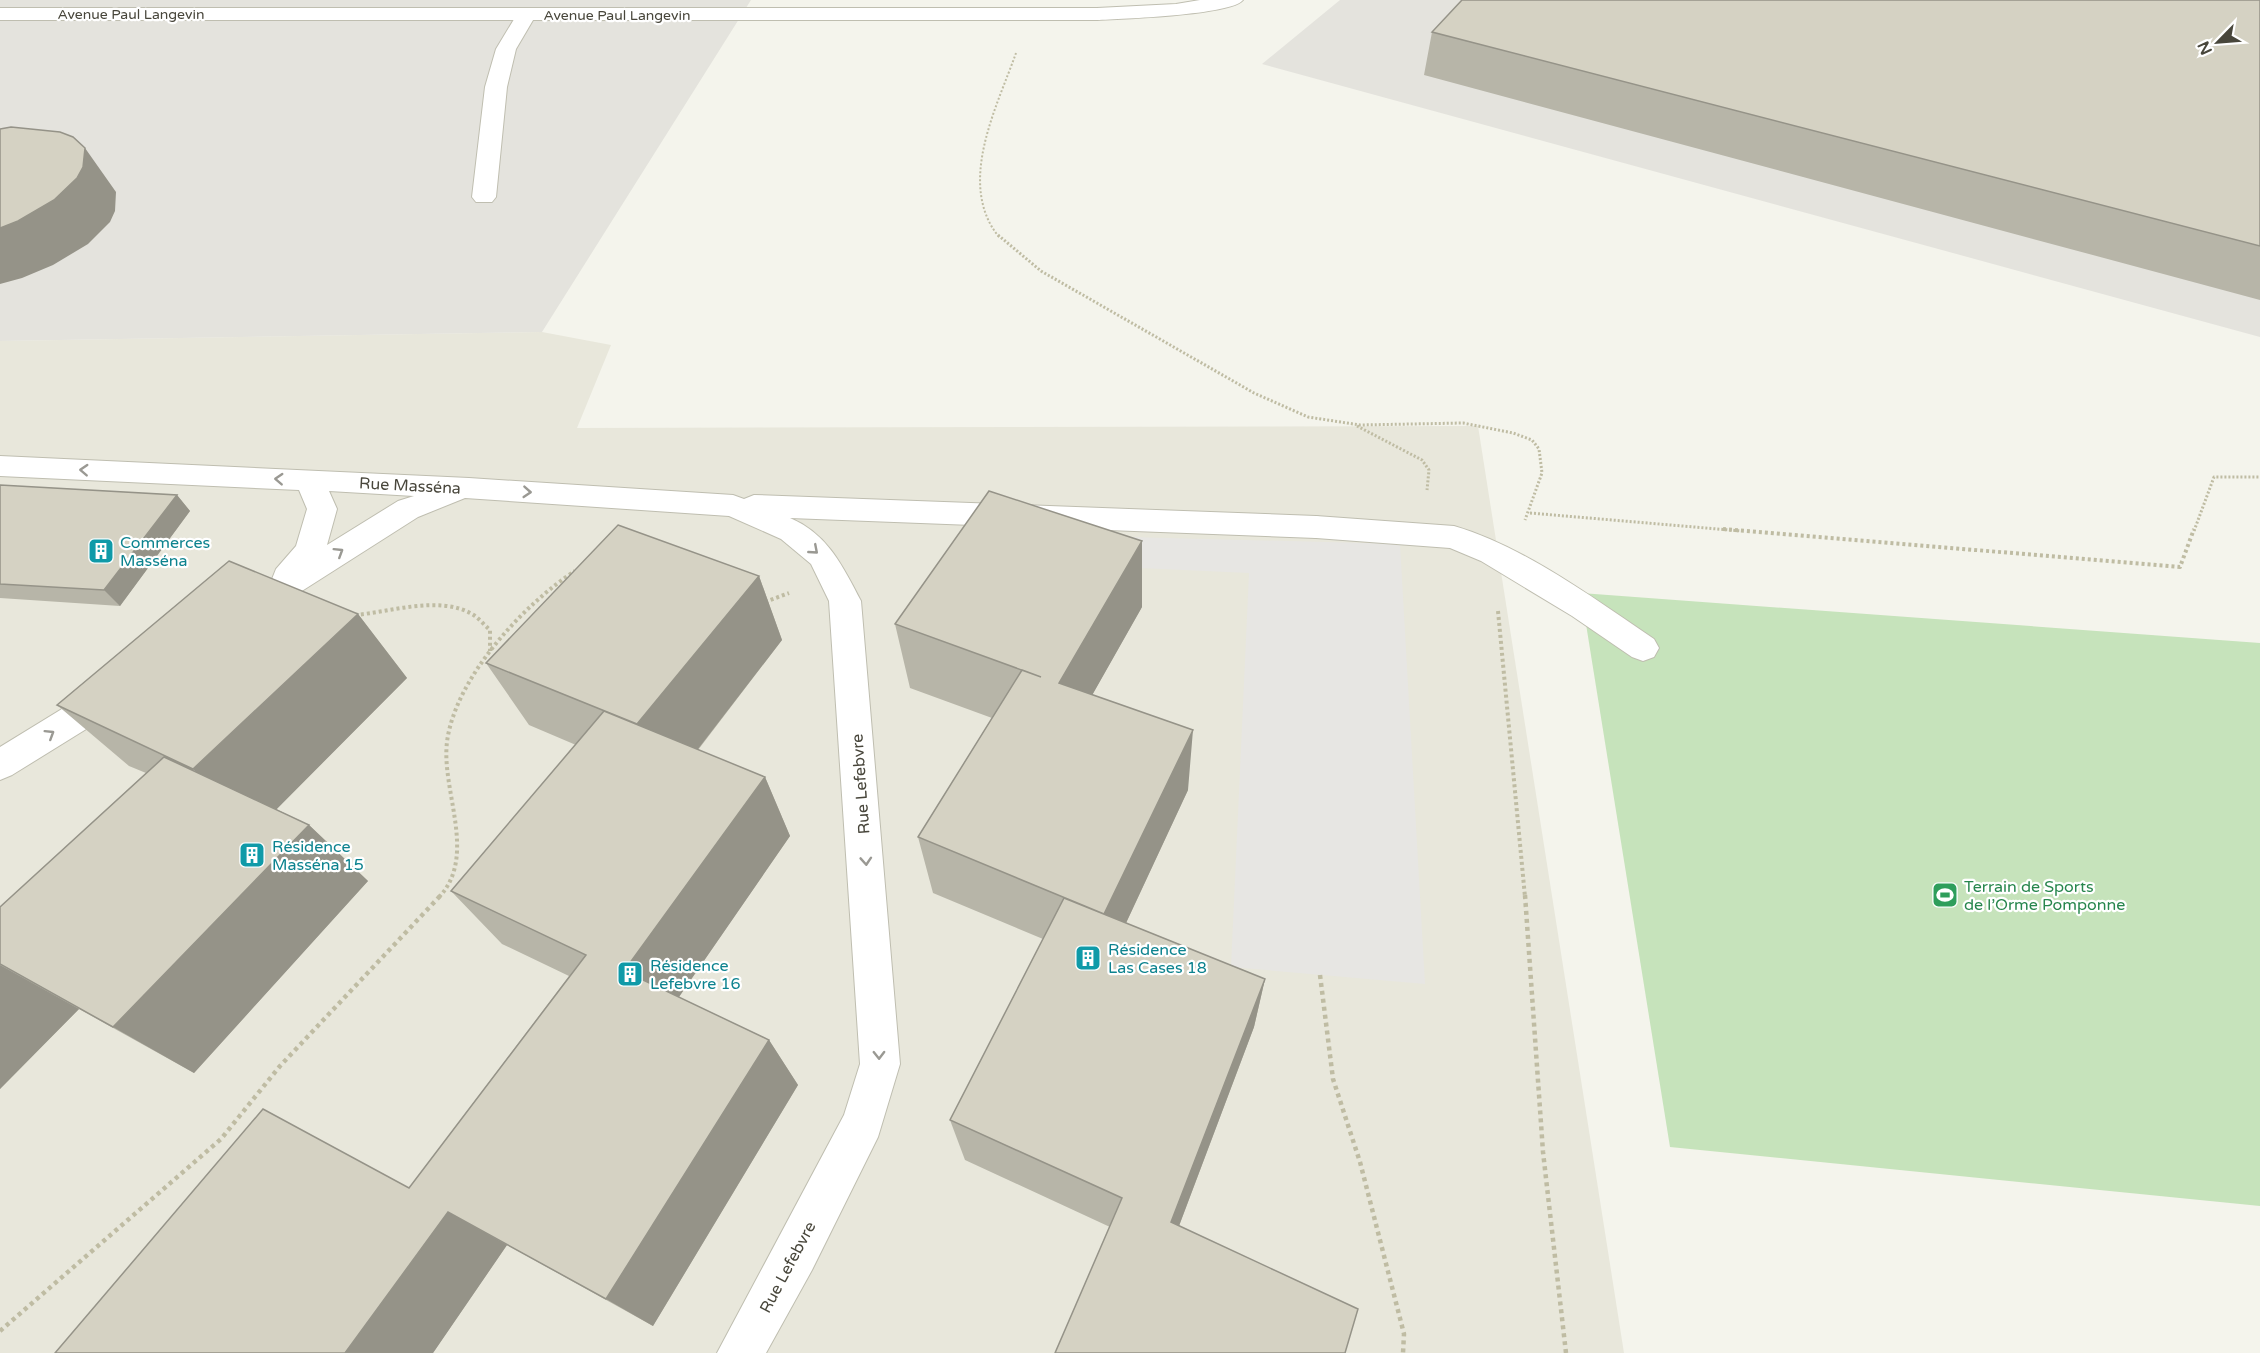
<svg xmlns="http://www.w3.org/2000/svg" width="2260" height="1353" font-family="'Varela Round',sans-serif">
<rect width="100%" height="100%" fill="#f4f4ec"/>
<path fill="#e8e7db" d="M 542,332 L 611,345 L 577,428 L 1478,426 L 1624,1353 L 0,1353 L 0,341 Z"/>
<path fill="#e4e3dd" d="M 0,0 L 751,0 L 542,332 L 0,341 Z
M 1340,0 L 2260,0 L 2260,337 L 1262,64 Z"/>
<path fill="#c6e3bb" d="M 1581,593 L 2260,643 L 2260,1206 L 1670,1147 Z"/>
<path fill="#e7e6e3" d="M 1054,535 L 1400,544 L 1425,984 L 1231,967 L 1249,573 L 1052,564 Z"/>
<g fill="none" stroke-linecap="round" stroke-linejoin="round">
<g stroke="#bfbeb0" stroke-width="2">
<path id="service" d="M 526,9 L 536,15 L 516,49 L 507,87 L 496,197 L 492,202 L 476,202 L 472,197 L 485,87 L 496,49 L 519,11 Z
M 1316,516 L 1454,526 C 1525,547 1593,598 1654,639 L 1659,648 L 1654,657 L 1643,661 L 1632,657 L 1572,616 L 1481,561 L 1450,548 L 1316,538 L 1305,535 L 1301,527 L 1305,519 Z"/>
</g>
<g stroke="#bfbeb0" stroke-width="2">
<path id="minor" d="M 1200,0 L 1243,0 C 1232,15 1120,19 1097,20 L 0,20 L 0,8 L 1097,8 L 1176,4 Z
M 0,456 L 469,478 L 733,495 L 744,499 L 754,495 L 1316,516 L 1327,519 L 1331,527 L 1327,535 L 1316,538 L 790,518 C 828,534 843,567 861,601 L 900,1064 L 878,1137 L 812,1270 L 766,1353 L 717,1353 L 844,1115 L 860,1064 L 829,601 L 811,564 L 781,539 L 729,516 L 465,498 L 418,517 L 261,617 L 250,620 L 239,617 L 234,608 L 239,599 L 272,579 L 276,569 L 296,546 L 307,509 L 299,490 L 0,476 ZM 329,491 L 414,496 L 398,501 L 327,545 L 337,509 Z
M 113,682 L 125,685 L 130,695 L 125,705 L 12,775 L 0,780 L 0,747 L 101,685 Z"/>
</g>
<path stroke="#bfbca3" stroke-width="2" stroke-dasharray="2 2" stroke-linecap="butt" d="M 999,237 C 956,184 997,107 1016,53"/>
<path stroke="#bfbca3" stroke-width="3" stroke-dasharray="2 2" stroke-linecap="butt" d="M 998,235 L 1041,271 L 1254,393 L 1308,417 L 1360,425 L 1463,423 L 1513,433 L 1532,440 L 1539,449 L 1542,473 L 1525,520
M 1357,426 L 1422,460 L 1429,470 L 1427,490
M 1530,513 L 1741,531
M 2194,531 L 2214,477 L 2260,477"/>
<path stroke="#bfbca3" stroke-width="4" stroke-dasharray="3 3" stroke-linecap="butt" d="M 1723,529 L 2180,567 L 2194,529
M 765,602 L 789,593
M 1498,611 L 1525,897
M 355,615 C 391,612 439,595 472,614 C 479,618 484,625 490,630 L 490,651
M 439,897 C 478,856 441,791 447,742 C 455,678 524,604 575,571"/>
<path stroke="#bfbca3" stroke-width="4.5" stroke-dasharray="4 4" stroke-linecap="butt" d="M 1525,895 L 1543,1152 L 1566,1353
M 1320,975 L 1333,1079 L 1360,1162 L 1404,1334 L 1403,1353
M 0,1331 L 221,1139 L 280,1066 L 441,895"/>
<use href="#service" fill="#fff" fill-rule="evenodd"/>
<use href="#minor" fill="#fff" fill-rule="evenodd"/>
</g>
<path fill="#b7b5a8" d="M 2260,0 L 2260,300 L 1424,75 L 1432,32 Z
M 0,485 L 177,495 L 190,511 L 120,606 L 0,598 Z
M 759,576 L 782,640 L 698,750 L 765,777 L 790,836 L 679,997 L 769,1040 L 798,1085 L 653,1326 L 507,1245 L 433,1353 L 409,1188 L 569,976 L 502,944 L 451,891 L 576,745 L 529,725 L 486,663 Z
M 1142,607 L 1092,695 L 1188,790 L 1126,923 L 1265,979 L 1254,1027 L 1179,1226 L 1110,1227 L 965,1160 L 950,1120 L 1043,939 L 933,893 L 918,837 L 992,718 L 910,688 L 895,624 Z
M 358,614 L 407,678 L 276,809 L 309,825 L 368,881 L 194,1073 L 79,1009 L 0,1089 L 0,907 L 146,773 L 129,766 L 57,705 Z"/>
<path fill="#959388" d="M 85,148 L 116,192 L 115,211 L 110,222 L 88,244 L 53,265 L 22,278 L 0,284 L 0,228 Z
M 177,495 L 190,511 L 120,606 L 104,590 Z
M 1142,541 L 1142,607 L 1064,745 L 1059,683 Z
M 759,576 L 782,640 L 671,784 L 637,724 Z
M 358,614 L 407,678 L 259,827 L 193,769 Z
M 1193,730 L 1188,790 L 1106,966 L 1104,914 Z
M 765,777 L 790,836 L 663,1020 L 624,971 Z
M 309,825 L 368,881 L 194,1073 L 113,1027 Z
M 0,965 L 79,1009 L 0,1089 Z
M 1265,979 L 1254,1027 L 1168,1255 L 1171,1222 Z
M 769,1040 L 798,1085 L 653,1326 L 606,1299 Z
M 448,1212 L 507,1245 L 433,1353 L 345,1353 Z"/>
<path fill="#d5d2c3" stroke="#959388" stroke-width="1.5" d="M 1462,0 L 2260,0 L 2260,246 L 1432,32 Z
M 11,127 L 60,132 L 73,137 L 85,148 L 83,167 L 77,178 L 54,200 L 18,221 L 0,228 L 0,129 Z
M 0,485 L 177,495 L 104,590 L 0,584 Z
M 989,491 L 1142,541 L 1059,683 L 1193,730 L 1104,914 L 918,837 L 1022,670 L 1041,677 L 895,624 Z
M 618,525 L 759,576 L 637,724 L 486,663 Z
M 229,561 L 358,614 L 193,769 L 57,705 Z
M 604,711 L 765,777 L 624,971 L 769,1040 L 606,1299 L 448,1212 L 345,1353 L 55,1353 L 263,1109 L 409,1188 L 586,955 L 451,891 Z
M 164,757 L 309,825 L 113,1027 L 0,964 L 0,907 Z
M 1064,898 L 1265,979 L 1171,1222 L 1358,1309 L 1345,1353 L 1055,1353 L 1122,1198 L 950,1120 Z"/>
<defs><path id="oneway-chevron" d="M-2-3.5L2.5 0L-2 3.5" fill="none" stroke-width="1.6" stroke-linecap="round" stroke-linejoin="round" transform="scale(1.5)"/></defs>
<g stroke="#9a9993">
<use href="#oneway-chevron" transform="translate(84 470) rotate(-177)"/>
<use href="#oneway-chevron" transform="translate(279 479) rotate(-177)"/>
<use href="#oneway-chevron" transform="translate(527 492) rotate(4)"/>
<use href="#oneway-chevron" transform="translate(814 550) rotate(41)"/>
<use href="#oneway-chevron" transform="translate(339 552) rotate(-32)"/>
<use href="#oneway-chevron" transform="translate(50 734) rotate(-32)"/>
<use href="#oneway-chevron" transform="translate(866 861) rotate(86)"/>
<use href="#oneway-chevron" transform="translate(879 1055) rotate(89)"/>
</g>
<defs>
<g id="building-square" transform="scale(1.35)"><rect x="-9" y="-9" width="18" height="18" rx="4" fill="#0f9aa8" stroke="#fff"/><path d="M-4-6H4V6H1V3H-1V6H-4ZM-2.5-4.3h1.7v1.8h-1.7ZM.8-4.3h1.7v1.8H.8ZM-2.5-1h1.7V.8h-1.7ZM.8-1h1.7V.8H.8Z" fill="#fff"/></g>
<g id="stadium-square" transform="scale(1.35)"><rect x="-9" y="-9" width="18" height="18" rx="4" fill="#2e9e5b" stroke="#fff"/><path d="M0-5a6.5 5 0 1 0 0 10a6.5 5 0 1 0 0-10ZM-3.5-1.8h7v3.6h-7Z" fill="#fff"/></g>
</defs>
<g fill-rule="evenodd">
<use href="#building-square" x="101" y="551"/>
<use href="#building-square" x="252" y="855"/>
<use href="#stadium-square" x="1945" y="895"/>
<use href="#building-square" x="1088" y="958"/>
<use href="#building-square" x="630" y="974"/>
</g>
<g text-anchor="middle" stroke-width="4.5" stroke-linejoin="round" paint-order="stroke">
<g font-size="14" fill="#48463b" stroke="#fff">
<text x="131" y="19">Avenue Paul Langevin</text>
<text x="617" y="20">Avenue Paul Langevin</text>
</g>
<g font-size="16" fill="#48463b" stroke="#fff">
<text transform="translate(410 485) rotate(3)" y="6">Rue Masséna</text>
<text transform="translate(860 784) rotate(-94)" y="6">Rue Lefebvre</text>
<text transform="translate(787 1267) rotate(-62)" y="6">Rue Lefebvre</text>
</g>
<g font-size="16" fill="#0d838f" stroke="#fff" text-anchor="start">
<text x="120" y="548">Commerces<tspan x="120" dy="18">Masséna</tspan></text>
<text x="272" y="852">Résidence<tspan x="272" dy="18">Masséna 15</tspan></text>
<text x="1108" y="955">Résidence<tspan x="1108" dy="18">Las Cases 18</tspan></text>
<text x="650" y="971">Résidence<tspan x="650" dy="18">Lefebvre 16</tspan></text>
</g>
<g font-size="16" fill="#27864d" stroke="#fff" text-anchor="start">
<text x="1964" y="892">Terrain de Sports<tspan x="1964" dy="18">de l’Orme Pomponne</tspan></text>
</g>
</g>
<g transform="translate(2218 42) rotate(245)" stroke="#ffffff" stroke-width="4.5" paint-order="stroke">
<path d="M0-4.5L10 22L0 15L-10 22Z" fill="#48463b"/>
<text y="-9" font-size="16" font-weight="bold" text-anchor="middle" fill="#48463b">N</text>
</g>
</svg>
